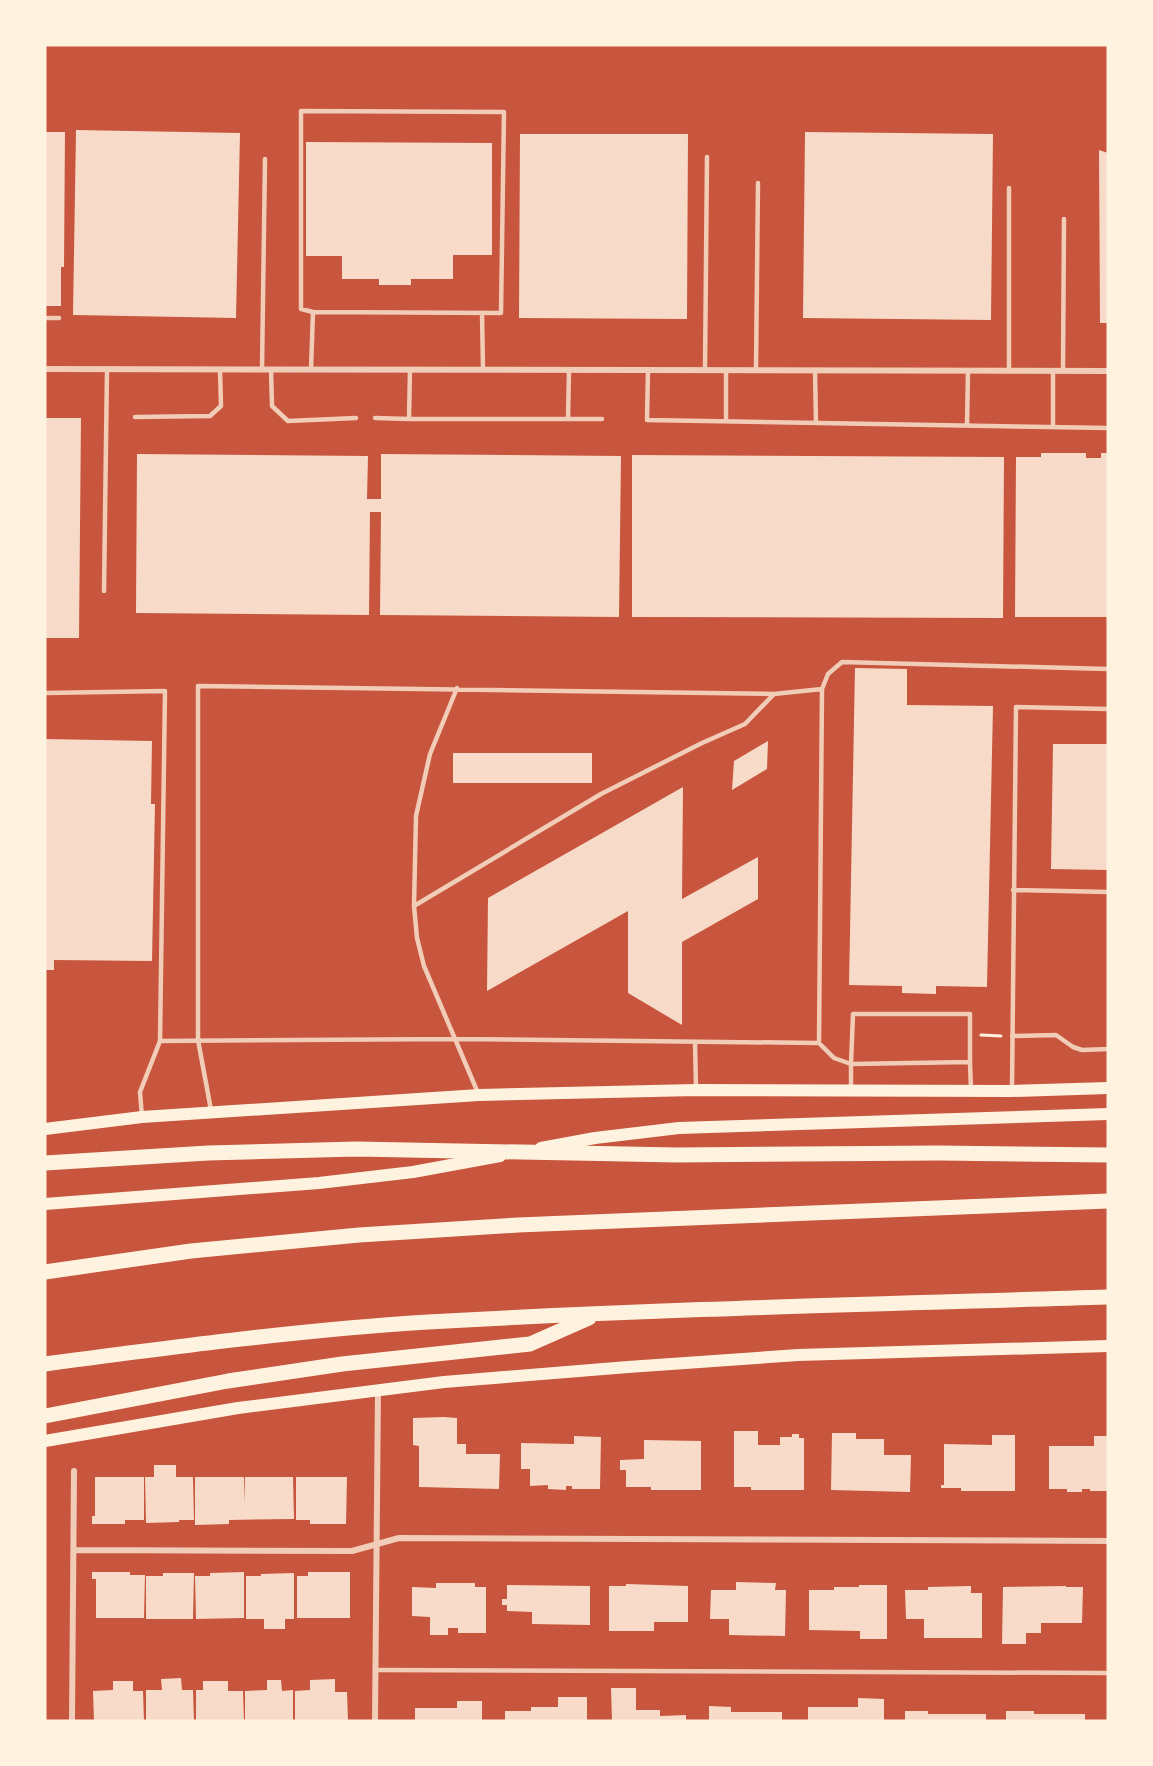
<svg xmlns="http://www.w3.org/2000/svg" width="1153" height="1766" font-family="'Fira Sans Condensed',sans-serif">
<rect width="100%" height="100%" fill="#c8553d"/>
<path fill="#f7dbc8" d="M 76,130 L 240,133 L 236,318 L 73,315 Z
M 45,132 L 65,132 L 64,267 L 61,267 L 61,306 L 45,306 Z
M 805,132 L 993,134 L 991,320 L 803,318 Z
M 520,134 L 688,134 L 687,319 L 519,318 Z
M 306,142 L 492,143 L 492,255 L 453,255 L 453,279 L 411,279 L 411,285 L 379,285 L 379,279 L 342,279 L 342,256 L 306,256 Z
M 1099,150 L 1108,153 L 1108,323 L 1100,323 Z
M 45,418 L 81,418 L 79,638 L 45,638 Z
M 1041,453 L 1086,453 L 1086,458 L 1101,458 L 1101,453 L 1108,453 L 1108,617 L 1015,617 L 1016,457 L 1041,457 Z
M 137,454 L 368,456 L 367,499 L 381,499 L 381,454 L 621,456 L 619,617 L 380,615 L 381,512 L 370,512 L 369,615 L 136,613 Z
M 632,455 L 1004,457 L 1003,618 L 632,617 Z
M 855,668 L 907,669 L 907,705 L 993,706 L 987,987 L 936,986 L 936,994 L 902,993 L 902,986 L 849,985 Z
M 45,739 L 152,741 L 151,804 L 155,804 L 152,961 L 54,960 L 54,970 L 45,970 Z
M 768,741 L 767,769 L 732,790 L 734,761 Z
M 1053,744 L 1108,744 L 1108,870 L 1051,869 Z
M 453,753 L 592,753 L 592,783 L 453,783 Z
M 683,787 L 682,899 L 758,857 L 758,899 L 682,942 L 682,1025 L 628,993 L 628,911 L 487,991 L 488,898 Z
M 444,1417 L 457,1418 L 457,1444 L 466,1444 L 466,1454 L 500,1454 L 499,1489 L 419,1487 L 419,1446 L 413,1445 L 413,1418 Z
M 734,1431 L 758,1431 L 758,1445 L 780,1445 L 780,1437 L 792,1437 L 792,1434 L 799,1434 L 799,1438 L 804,1438 L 804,1490 L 751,1490 L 751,1487 L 734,1487 Z
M 832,1433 L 856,1433 L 856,1439 L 884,1439 L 884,1455 L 911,1455 L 910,1492 L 831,1490 Z
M 992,1435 L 1015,1435 L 1015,1491 L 961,1491 L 961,1488 L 941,1488 L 941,1485 L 944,1485 L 944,1444 L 992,1445 Z
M 574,1436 L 601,1437 L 600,1489 L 572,1489 L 572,1486 L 566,1486 L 566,1490 L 548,1489 L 548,1485 L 530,1486 L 530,1469 L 521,1469 L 521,1443 L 574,1444 Z
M 1094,1436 L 1108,1436 L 1108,1491 L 1090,1491 L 1090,1489 L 1082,1489 L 1082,1492 L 1067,1492 L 1067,1489 L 1049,1489 L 1049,1446 L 1094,1446 Z
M 644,1440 L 701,1441 L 701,1490 L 651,1490 L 651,1487 L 626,1487 L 626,1470 L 620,1470 L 620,1460 L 644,1459 Z
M 154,1465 L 176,1465 L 176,1477 L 193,1477 L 194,1520 L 179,1520 L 179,1522 L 146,1523 L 145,1477 L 154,1477 Z
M 95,1477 L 144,1477 L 144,1520 L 125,1520 L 125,1524 L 92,1524 L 92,1516 L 95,1516 Z
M 195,1477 L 244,1477 L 245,1504 L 245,1477 L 293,1477 L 294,1519 L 229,1520 L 229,1524 L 195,1525 Z
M 296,1477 L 347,1477 L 346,1524 L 310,1524 L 310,1520 L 296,1520 Z
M 92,1572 L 130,1572 L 130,1575 L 145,1575 L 144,1618 L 96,1618 L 96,1579 L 92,1579 Z
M 244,1572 L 244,1618 L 196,1619 L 195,1576 L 210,1576 L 210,1573 Z
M 308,1572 L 350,1572 L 350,1618 L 297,1618 L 297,1576 L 308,1576 Z
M 163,1573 L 194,1573 L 193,1619 L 146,1619 L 146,1576 L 163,1576 Z
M 294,1573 L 294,1619 L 285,1619 L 285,1629 L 264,1629 L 264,1619 L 246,1619 L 246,1576 L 261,1576 L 261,1574 Z
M 736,1582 L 776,1583 L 775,1590 L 786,1590 L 785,1636 L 729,1635 L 729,1619 L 710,1619 L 711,1590 L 736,1590 Z
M 436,1583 L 475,1583 L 475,1587 L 486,1587 L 486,1633 L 458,1633 L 458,1628 L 448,1628 L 448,1635 L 430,1635 L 430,1617 L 412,1616 L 412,1587 L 436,1588 Z
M 626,1584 L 688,1586 L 688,1622 L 654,1622 L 654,1631 L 609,1631 L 609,1586 L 626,1586 Z
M 507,1585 L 590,1586 L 590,1625 L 532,1624 L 532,1612 L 507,1611 L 507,1605 L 502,1605 L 502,1599 L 507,1599 Z
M 859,1585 L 887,1585 L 887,1639 L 860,1639 L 860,1631 L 809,1630 L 809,1590 L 834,1590 L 834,1587 L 859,1587 Z
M 971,1586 L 971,1593 L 982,1593 L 982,1638 L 924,1638 L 924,1619 L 906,1619 L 905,1590 L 928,1590 L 928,1587 Z
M 1066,1586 L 1066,1587 L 1083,1587 L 1082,1623 L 1041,1623 L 1041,1633 L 1026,1633 L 1026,1644 L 1002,1644 L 1003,1587 Z
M 181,1678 L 182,1690 L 193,1690 L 194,1721 L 146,1721 L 146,1690 L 162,1690 L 161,1679 Z
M 335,1679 L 335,1692 L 347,1692 L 348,1721 L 295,1721 L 295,1691 L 310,1690 L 310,1680 Z
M 267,1680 L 281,1680 L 282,1691 L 293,1690 L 293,1721 L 245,1721 L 245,1691 L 267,1690 Z
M 113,1681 L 133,1681 L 133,1691 L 143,1691 L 144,1721 L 94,1721 L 93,1691 L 113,1690 Z
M 203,1681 L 228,1681 L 228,1691 L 243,1691 L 244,1721 L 196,1721 L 196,1690 L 203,1690 Z
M 611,1688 L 636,1688 L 636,1710 L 660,1710 L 660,1716 L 686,1715 L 686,1721 L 612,1721 Z
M 558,1697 L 587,1697 L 587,1721 L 505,1721 L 505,1711 L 531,1711 L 531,1707 L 558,1707 Z
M 858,1698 L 884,1699 L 884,1721 L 808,1721 L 808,1707 L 858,1707 Z
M 457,1701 L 482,1701 L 482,1721 L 415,1721 L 415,1708 L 457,1708 Z
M 709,1706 L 731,1707 L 731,1712 L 782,1712 L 782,1721 L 709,1721 Z
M 905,1711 L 928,1711 L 928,1714 L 986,1714 L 986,1721 L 905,1721 Z
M 1006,1711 L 1034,1711 L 1034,1714 L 1085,1714 L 1085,1721 L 1006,1721 Z"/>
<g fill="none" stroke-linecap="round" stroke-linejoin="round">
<path stroke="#fff3e0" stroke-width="3" d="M 981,1035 L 1001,1036"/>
<path stroke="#f1ccb7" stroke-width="4.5" d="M 1009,188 L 1009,371
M 482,313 L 483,369
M 45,318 L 59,318
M 262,369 L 265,159
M 271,369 L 272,406 L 288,421 L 356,418
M 311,369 L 313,312 L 301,309 L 301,111 L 504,112 L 501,313 L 313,312
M 410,369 L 409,419 L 602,419
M 648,370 L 647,420 L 1108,428
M 705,370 L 707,157
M 756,370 L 758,183
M 815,370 L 816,423
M 1053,371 L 1053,427
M 1063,371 L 1064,219
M 135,417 L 210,416 L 221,406 L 220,369
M 375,418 L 409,419
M 568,419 L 569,370
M 726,421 L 726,370
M 967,425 L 968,371
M 104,591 L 107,369
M 457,688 L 430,754 L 416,816 L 414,906 L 417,938 L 424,966 L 478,1093
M 45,693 L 165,691 L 160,1041 L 140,1092 L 142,1117
M 1013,890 L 1108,892
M 414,906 L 601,794 L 702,743 L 745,724 L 774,694
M 1012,1036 L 1056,1035 L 1073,1047 L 1082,1050 L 1108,1049
M 160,1041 L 456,1039 L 819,1043 L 834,1058 L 851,1064 L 851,1088
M 695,1042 L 696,1088
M 819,1043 L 822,689
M 970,1062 L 970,1014 L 853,1014 L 851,1064 L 970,1062 L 971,1091
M 1012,1088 L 1016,707 L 1108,709
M 211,1110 L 198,1040 L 198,686 L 774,694 L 822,689 L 828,674 L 842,662 L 1108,669
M 377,1670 L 1108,1673"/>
<path stroke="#f1ccb7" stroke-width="6" d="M 45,369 L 1108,371
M 74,1550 L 352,1551 L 399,1538 L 1108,1541
M 72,1721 L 74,1471
M 375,1721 L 378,1390"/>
<path stroke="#fff3e0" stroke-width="12" d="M 45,1129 L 142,1117 L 479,1095 L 696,1090 L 1012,1091 L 1108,1088
M 541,1148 L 595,1138 L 679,1128 L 1108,1114
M 45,1204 L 319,1183 L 413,1172 L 500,1156
M 45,1441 L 238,1408 L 444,1382 L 628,1367 L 798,1355 L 1108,1346"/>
<path stroke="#fff3e0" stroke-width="15" d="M 45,1163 L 208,1153 L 356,1149 L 677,1155 L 939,1153 L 1108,1155
M 45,1272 L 191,1251 L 359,1235 L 518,1225 L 1108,1201
M 45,1364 C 172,1347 300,1330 428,1322 C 655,1309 881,1304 1108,1297
M 45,1416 L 228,1381 L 342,1364 L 530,1344 L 589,1318"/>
</g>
<rect width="1153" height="1766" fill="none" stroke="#fff3e0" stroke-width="93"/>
</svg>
